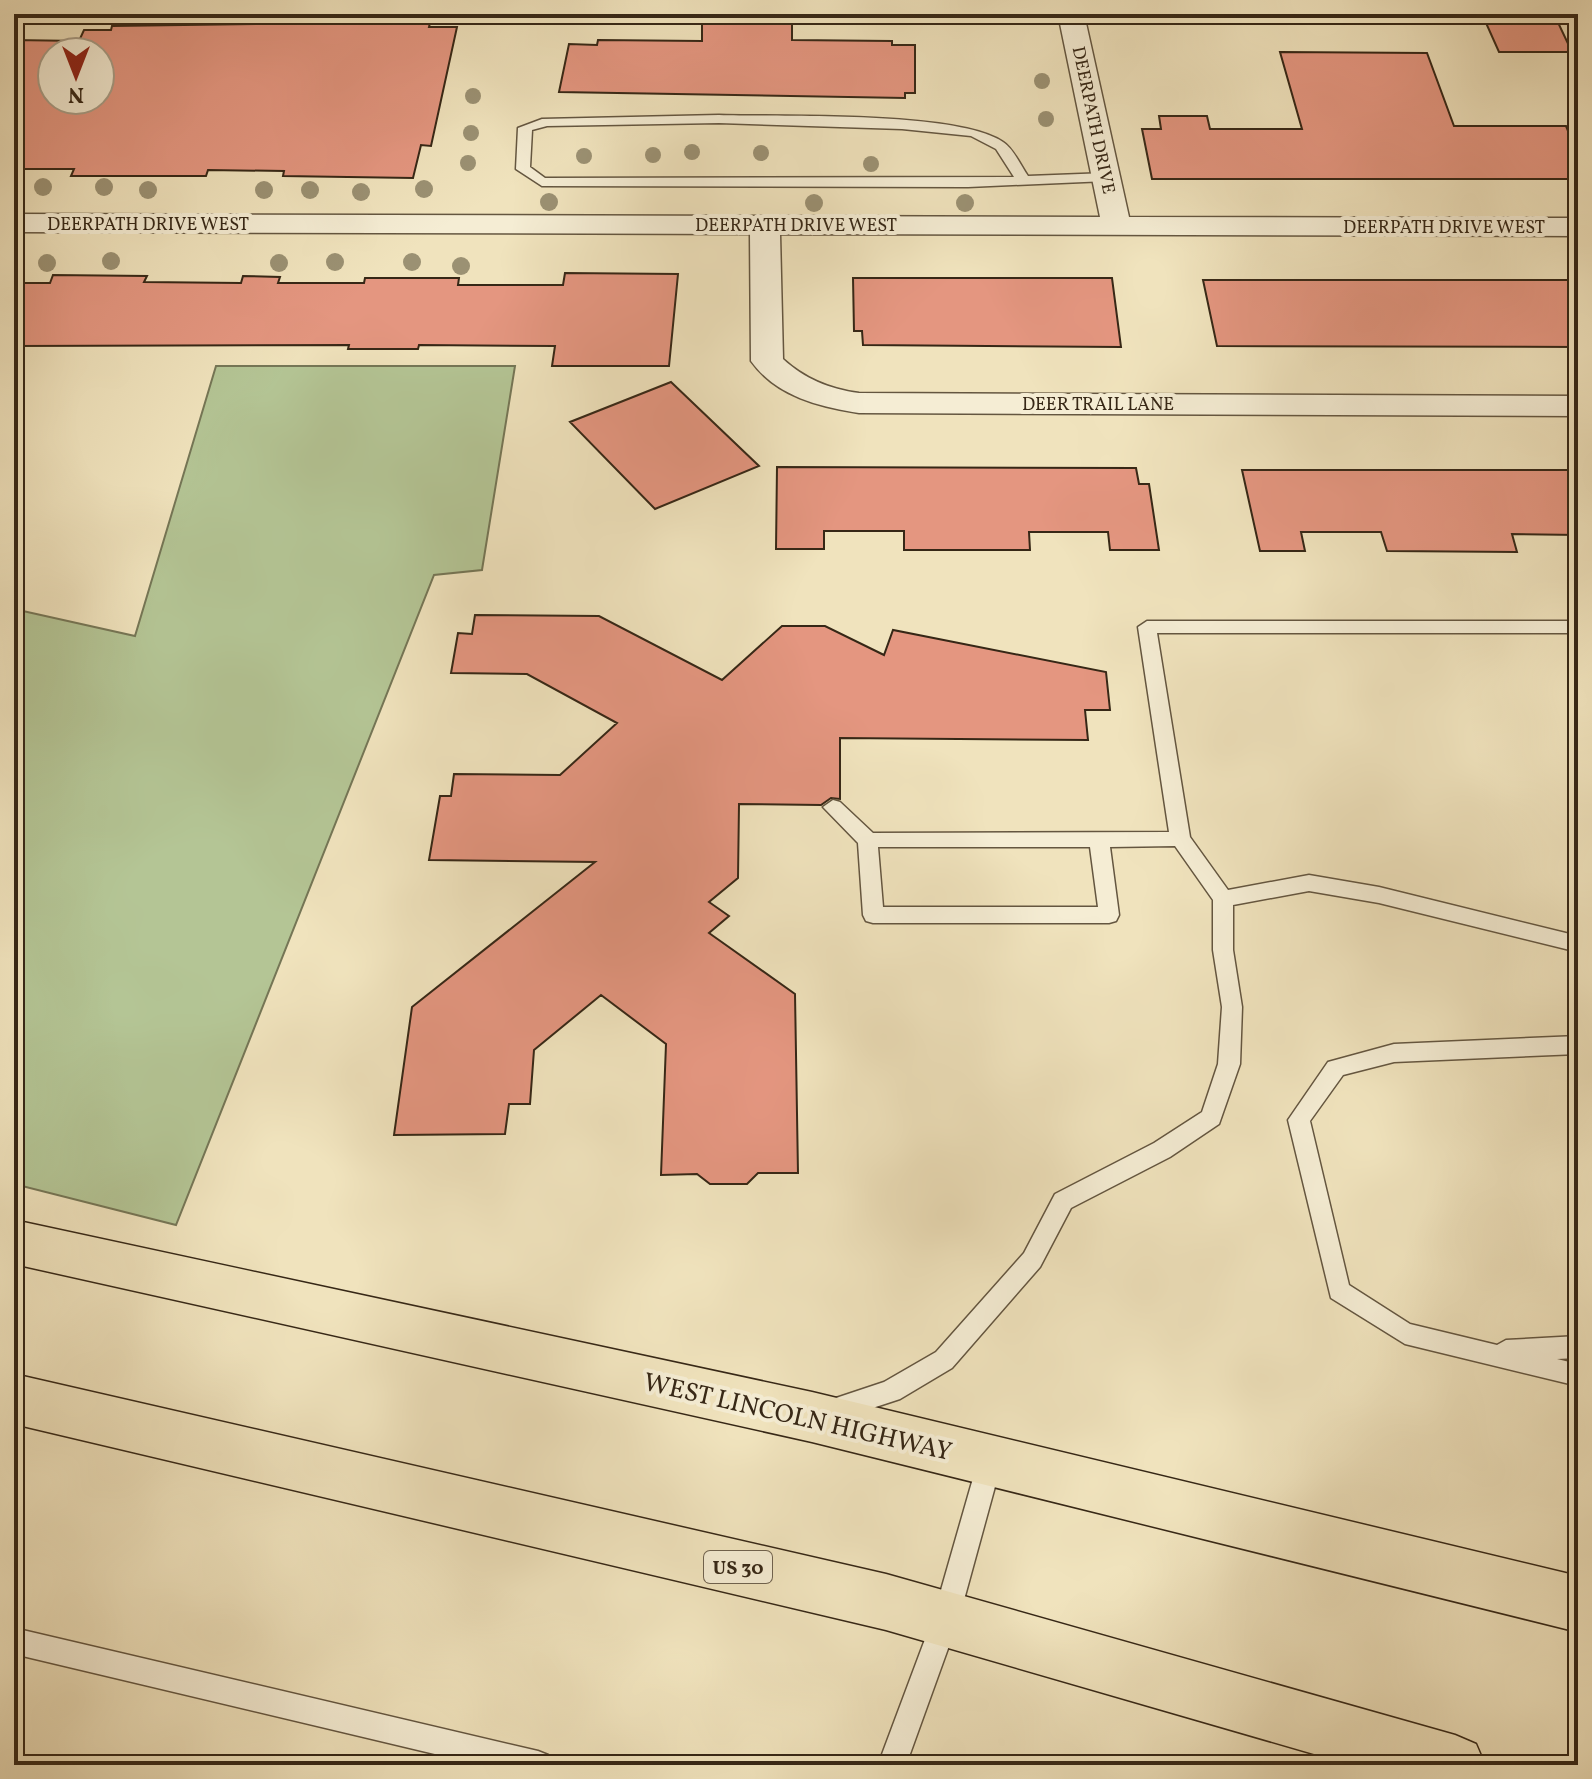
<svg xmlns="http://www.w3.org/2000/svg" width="1592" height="1779" font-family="Vollkorn,serif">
<rect width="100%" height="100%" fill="#f0e3bd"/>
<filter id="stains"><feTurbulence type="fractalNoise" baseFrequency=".0025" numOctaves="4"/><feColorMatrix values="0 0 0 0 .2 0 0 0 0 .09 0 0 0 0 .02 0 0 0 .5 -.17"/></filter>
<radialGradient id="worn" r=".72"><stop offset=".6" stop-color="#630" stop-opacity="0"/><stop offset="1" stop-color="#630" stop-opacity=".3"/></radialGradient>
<path fill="#b4c595" stroke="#757656" stroke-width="2" d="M 216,366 L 515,366 L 482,570 L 434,575 L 176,1225 L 14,1184 L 14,609 L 135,636 Z"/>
<path fill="#e49680" stroke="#362716" stroke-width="2" fill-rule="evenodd" d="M 702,14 L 792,14 L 792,40 L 892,41 L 892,45 L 915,45 L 915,93 L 905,93 L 905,98 L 559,92 L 569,44 L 597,45 L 598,40 L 702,41 Z
M 1482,14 L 1554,14 L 1572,52 L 1499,52 Z
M 319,23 L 430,23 L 429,27 L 457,27 L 431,146 L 421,145 L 413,178 L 283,176 L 284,171 L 208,170 L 206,176 L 71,176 L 74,169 L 14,169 L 14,40 L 79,41 L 84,30 L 111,30 L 112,26 ZM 52,52 L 100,52 L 100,100 L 52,100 Z
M 1280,52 L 1427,53 L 1454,126 L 1566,126 L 1578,155 L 1578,179 L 1152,179 L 1142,129 L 1161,129 L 1159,116 L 1207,116 L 1210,129 L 1302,129 Z
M 565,273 L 678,274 L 669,366 L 552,366 L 555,346 L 419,345 L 418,349 L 348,349 L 349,345 L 14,346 L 14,283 L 50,283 L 53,275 L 147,276 L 144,282 L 241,283 L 243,276 L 280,277 L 278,283 L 364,283 L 365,278 L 459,278 L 458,285 L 563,285 Z
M 853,278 L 1112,278 L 1121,347 L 863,345 L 862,331 L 854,331 Z
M 1203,280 L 1578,280 L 1578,347 L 1217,346 Z
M 671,382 L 759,466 L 655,509 L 570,422 Z
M 777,467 L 1136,468 L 1139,484 L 1149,484 L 1159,550 L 1110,550 L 1108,532 L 1029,532 L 1030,550 L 904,550 L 904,531 L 824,531 L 824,549 L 776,549 Z
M 1242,470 L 1578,470 L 1578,535 L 1512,534 L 1517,552 L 1387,551 L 1381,532 L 1301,532 L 1305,551 L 1260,551 Z
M 475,615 L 599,616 L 722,680 L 782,626 L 825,626 L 884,655 L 893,630 L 1106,672 L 1110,710 L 1085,710 L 1088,740 L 840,738 L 840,799 L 831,798 L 821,805 L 739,804 L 738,878 L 709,902 L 729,916 L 709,933 L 795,994 L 798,1173 L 758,1173 L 747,1184 L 710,1184 L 697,1174 L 661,1175 L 666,1044 L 601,995 L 534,1050 L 530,1104 L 509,1104 L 505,1134 L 394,1135 L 412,1007 L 595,862 L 429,860 L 440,796 L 451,796 L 454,774 L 560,775 L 617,723 L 527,674 L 451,673 L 458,633 L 472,634 Z"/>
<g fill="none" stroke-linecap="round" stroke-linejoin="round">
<g stroke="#645640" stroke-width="3">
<path id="lane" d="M 719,115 C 781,117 958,111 1003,142 C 1013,148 1021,166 1028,176 L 1107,173 L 1114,177 L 1107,181 L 968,187 L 542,186 L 516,169 L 518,128 L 542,119 ZM 719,123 L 902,129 L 971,136 L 996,149 L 1014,177 L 545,178 L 530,167 L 532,130 L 547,126 Z
M 1147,621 L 1578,621 L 1578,633 L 1157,633 L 1190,837 L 1228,890 L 1309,875 L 1379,887 L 1578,936 L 1578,952 L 1379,903 L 1309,891 L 1233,905 L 1233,950 L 1242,1007 L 1240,1064 L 1219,1124 L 1170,1157 L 1071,1208 L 1040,1267 L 952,1368 L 900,1399 L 830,1422 L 821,1419 L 818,1411 L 821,1403 L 884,1382 L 936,1352 L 1024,1253 L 1055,1194 L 1154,1143 L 1202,1112 L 1218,1064 L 1222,1007 L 1213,950 L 1213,900 L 1175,846 L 1110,847 L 1119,915 L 1116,921 L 1109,923 L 873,923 L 866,921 L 863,915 L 858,843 L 823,807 L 833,800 L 840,802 L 873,833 L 1169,832 L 1138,627 ZM 878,847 L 1090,847 L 1098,907 L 883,907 Z
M 1578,1036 L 1578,1054 L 1394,1062 L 1343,1075 L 1310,1121 L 1349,1285 L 1410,1324 L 1497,1345 L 1506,1340 L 1578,1336 L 1578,1358 L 1557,1359 L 1578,1364 L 1578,1386 L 1405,1344 L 1331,1298 L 1288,1120 L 1328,1062 L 1394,1044 Z
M 990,1449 L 999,1453 L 1002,1461 L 959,1618 L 906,1765 L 878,1765 L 933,1618 L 978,1461 L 981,1453 Z
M 14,1628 L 538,1751 L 548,1755 L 552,1765 L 481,1765 L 14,1654 Z"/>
</g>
<g stroke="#645640" stroke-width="3">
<path id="street" d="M 1058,14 L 1084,14 L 1129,217 L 1578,218 L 1578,236 L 780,234 L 783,359 C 805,379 829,389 859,393 L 1578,396 L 1578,416 L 859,413 C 819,407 776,396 751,361 L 750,234 L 14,232 L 14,214 L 1100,217 Z"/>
</g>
<g stroke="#362716" stroke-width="3">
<path id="primary" d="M 14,1220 L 812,1392 L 1578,1576 L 1578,1632 L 812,1442 L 14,1264 Z
M 14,1374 L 886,1574 L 1455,1735 L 1476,1744 L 1485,1765 L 1352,1765 L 886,1630 L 14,1424 Z"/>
</g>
<use href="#lane" fill="#f5edd4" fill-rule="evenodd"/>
<use href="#street" fill="#f5edd4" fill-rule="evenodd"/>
<use href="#primary" fill="#f0e3bd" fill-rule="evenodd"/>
</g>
<g fill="#9b9173">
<circle cx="1042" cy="81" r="8"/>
<circle cx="473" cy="96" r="8"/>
<circle cx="1046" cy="119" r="8"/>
<circle cx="471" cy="133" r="8"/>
<circle cx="692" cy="152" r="8"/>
<circle cx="761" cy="153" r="8"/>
<circle cx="653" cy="155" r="8"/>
<circle cx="584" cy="156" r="8"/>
<circle cx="468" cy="163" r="8"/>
<circle cx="871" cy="164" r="8"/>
<circle cx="43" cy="187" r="9"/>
<circle cx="104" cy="187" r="9"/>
<circle cx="424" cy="189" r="9"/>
<circle cx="148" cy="190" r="9"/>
<circle cx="264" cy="190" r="9"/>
<circle cx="310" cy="190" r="9"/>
<circle cx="361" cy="192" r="9"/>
<circle cx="549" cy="202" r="9"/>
<circle cx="814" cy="203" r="9"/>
<circle cx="965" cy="203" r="9"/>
<circle cx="111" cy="261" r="9"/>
<circle cx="335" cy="262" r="9"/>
<circle cx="412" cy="262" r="9"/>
<circle cx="47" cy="263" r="9"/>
<circle cx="279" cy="263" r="9"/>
<circle cx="461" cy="266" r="9"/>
</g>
<g text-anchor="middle" stroke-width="8" stroke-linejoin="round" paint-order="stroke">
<g font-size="18" fill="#362716" stroke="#f5edd4">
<text transform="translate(1094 120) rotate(78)" y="6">DEERPATH DRIVE</text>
<text x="148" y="230">DEERPATH DRIVE WEST</text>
<text x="796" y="231">DEERPATH DRIVE WEST</text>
<text x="1444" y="233">DEERPATH DRIVE WEST</text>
<text x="1098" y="410">DEER TRAIL LANE</text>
</g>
<rect fill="#f5edd4" stroke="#6f624f" stroke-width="2" x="704" y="1551" width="68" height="32" rx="6"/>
<g font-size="20" font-weight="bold" fill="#362716">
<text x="738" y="1574">US 30</text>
</g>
<g font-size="26" fill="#362716" stroke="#f5edd4">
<text transform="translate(798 1416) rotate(13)" y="9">WEST LINCOLN HIGHWAY</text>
</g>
</g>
<rect width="1592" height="1779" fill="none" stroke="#f0e3bd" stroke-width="48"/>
<rect x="16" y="16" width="1560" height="1747" fill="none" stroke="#362716" stroke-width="4"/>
<rect x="24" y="24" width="1544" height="1731" fill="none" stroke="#362716" stroke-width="2"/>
<g transform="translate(76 76) rotate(180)"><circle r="38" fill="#f5edd4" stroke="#a99e88" stroke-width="2"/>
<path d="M0-6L14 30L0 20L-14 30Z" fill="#8f2418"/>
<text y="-12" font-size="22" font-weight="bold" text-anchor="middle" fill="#362716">N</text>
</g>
<rect width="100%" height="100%" filter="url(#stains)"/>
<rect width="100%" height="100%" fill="url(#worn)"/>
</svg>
